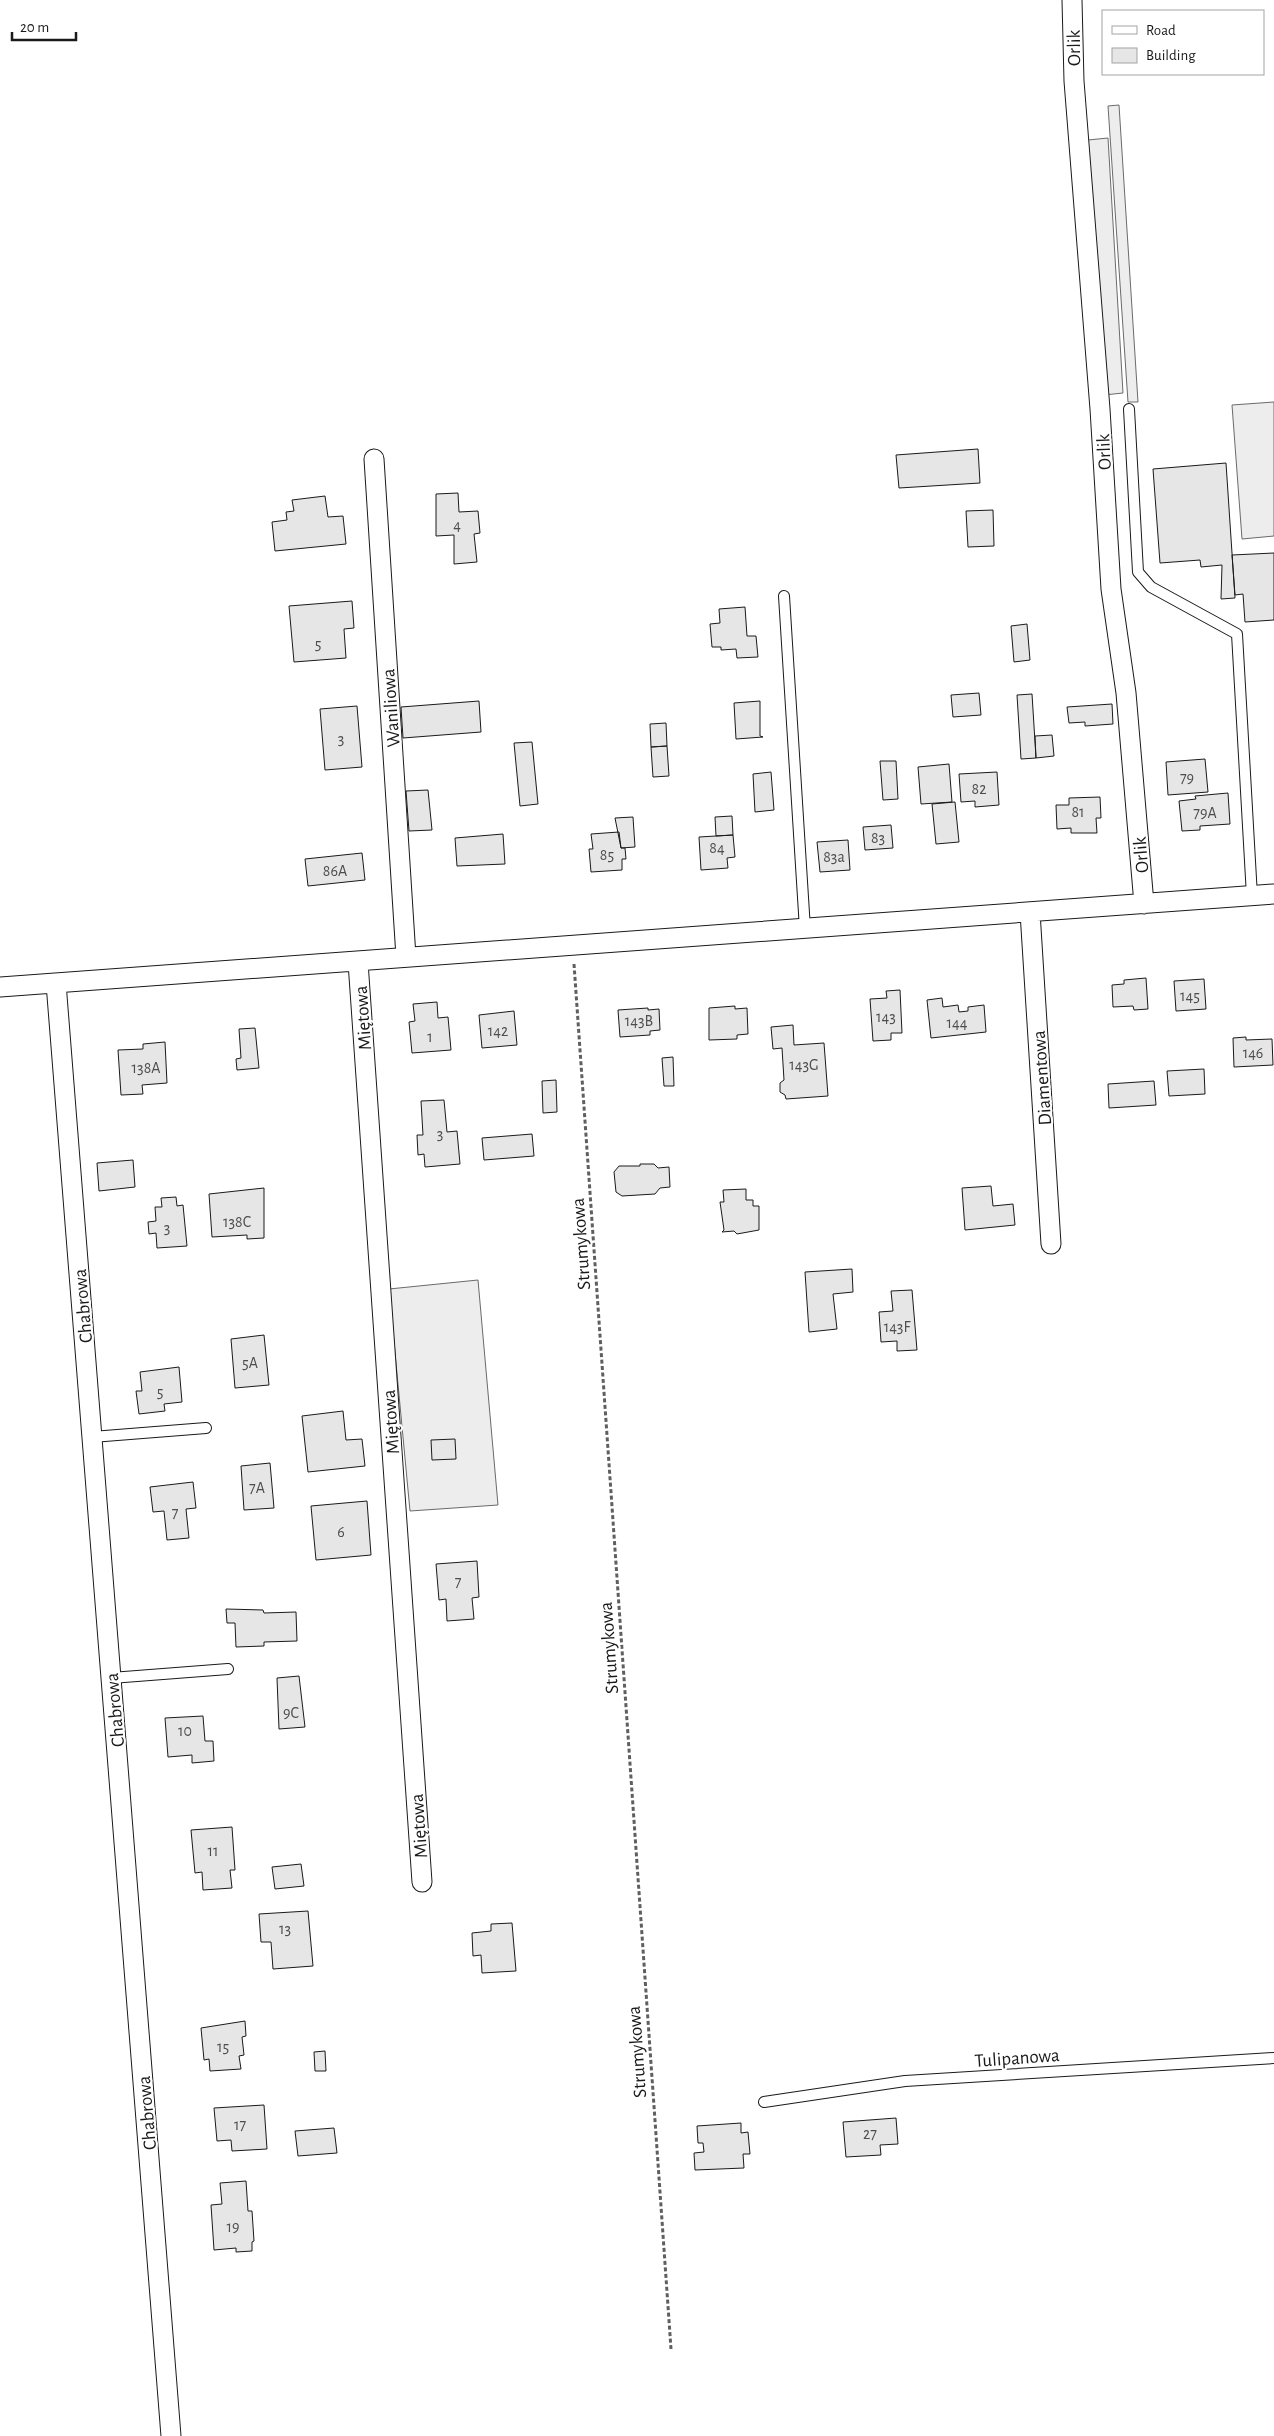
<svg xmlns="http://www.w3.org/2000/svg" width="1274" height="2436" font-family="'Alegreya Sans',sans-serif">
<rect width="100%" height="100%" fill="#fff"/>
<path fill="#ededed" stroke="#6a6a6a" d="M 1119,105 L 1138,402 L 1128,402 L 1108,106 Z
M 1108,138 L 1123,393 L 1104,395 L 1088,140 Z
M 1274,402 L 1274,536 L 1242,539 L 1232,405 Z
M 478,1280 L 498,1505 L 410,1511 L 389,1289 Z"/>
<path fill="#e6e6e6" stroke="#1a1a1a" d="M 978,449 L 980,483 L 899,488 L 896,455 Z
M 1226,463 L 1235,598 L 1221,599 L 1222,565 L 1201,567 L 1200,560 L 1160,563 L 1153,469 Z
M 458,493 L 459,512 L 478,511 L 480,533 L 474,534 L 477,562 L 454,564 L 454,535 L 436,536 L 436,494 Z
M 325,496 L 328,517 L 343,516 L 346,544 L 275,551 L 272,522 L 287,520 L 286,512 L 294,511 L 292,500 Z
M 993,510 L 994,546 L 968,547 L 966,511 Z
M 1274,553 L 1274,620 L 1245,622 L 1243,594 L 1235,595 L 1232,555 Z
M 352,601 L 354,628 L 344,629 L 346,658 L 294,662 L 289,606 Z
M 745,607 L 747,636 L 756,636 L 758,657 L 737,658 L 736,649 L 721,650 L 721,647 L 712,647 L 710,624 L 720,623 L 719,609 Z
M 1027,624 L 1030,660 L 1014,662 L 1011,626 Z
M 979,693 L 981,715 L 953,717 L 951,695 Z
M 1032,694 L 1036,758 L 1021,759 L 1017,695 Z
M 479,701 L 481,732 L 403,738 L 401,707 Z
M 760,701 L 760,736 L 763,737 L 736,739 L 734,703 Z
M 1112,704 L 1113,724 L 1085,726 L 1085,722 L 1069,723 L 1067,707 Z
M 357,706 L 362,767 L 325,770 L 320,709 Z
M 666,723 L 667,746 L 651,747 L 650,724 Z
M 1052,735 L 1054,756 L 1036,758 L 1035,736 Z
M 532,742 L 538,804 L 520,806 L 514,743 Z
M 667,746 L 669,776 L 653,777 L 651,747 Z
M 1205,759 L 1208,792 L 1168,795 L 1166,762 Z
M 880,761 L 896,761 L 898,799 L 883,800 Z
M 949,764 L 952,802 L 921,804 L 918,767 Z
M 771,772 L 774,810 L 755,812 L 753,774 Z
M 997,772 L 999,805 L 975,807 L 975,801 L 961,802 L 959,774 Z
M 428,790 L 432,830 L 409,831 L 406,791 Z
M 1228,793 L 1230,824 L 1200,826 L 1200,830 L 1182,831 L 1179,801 L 1196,799 L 1195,796 Z
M 1100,797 L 1101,818 L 1096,818 L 1097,833 L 1071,833 L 1071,828 L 1057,829 L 1056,805 L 1069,805 L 1069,798 Z
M 955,802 L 959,842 L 936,844 L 932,804 Z
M 732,816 L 733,835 L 716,836 L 715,817 Z
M 633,817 L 635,847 L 621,848 L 615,818 Z
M 891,825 L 893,848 L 865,850 L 863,827 Z
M 619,832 L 621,848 L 625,848 L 626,859 L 622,859 L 622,870 L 591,872 L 589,849 L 593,849 L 591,834 Z
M 503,834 L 505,864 L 457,866 L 455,838 Z
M 733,835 L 735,857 L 727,858 L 728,868 L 701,870 L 699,837 Z
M 848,840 L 850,870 L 820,872 L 817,842 Z
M 362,853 L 365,880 L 308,886 L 305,859 Z
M 1146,978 L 1148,1009 L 1134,1010 L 1133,1006 L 1113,1007 L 1112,985 L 1124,984 L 1124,980 Z
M 1204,979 L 1206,1009 L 1176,1011 L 1174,981 Z
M 900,990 L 902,1033 L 891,1033 L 891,1040 L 873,1041 L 870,999 L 887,998 L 886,991 Z
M 942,998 L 943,1007 L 958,1005 L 959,1012 L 968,1011 L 968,1007 L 984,1005 L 986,1032 L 931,1038 L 927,1000 Z
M 437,1002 L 438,1018 L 448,1017 L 451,1050 L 412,1053 L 409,1022 L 415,1021 L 413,1004 Z
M 735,1006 L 735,1009 L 747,1008 L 748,1034 L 737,1035 L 737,1039 L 709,1040 L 709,1008 Z
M 648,1008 L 648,1010 L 659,1009 L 660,1030 L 650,1031 L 650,1035 L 620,1037 L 618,1010 Z
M 514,1011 L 517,1045 L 482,1048 L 479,1015 Z
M 793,1025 L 794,1045 L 824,1043 L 828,1096 L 786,1099 L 785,1095 L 780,1092 L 780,1083 L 784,1080 L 782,1048 L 773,1049 L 771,1027 Z
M 255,1028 L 259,1068 L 237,1070 L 236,1059 L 241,1058 L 239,1029 Z
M 1246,1037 L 1246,1040 L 1272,1039 L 1273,1065 L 1234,1067 L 1233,1038 Z
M 165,1042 L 167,1083 L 142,1085 L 143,1094 L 121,1095 L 118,1050 L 143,1049 L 143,1044 Z
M 673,1057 L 674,1086 L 664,1086 L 662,1058 Z
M 1204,1069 L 1205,1094 L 1169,1096 L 1167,1071 Z
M 556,1080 L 557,1112 L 543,1113 L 542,1081 Z
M 1154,1081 L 1156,1105 L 1109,1108 L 1108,1084 Z
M 444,1100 L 447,1132 L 457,1131 L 460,1164 L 425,1167 L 424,1154 L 418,1155 L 417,1135 L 423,1135 L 421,1101 Z
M 532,1134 L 534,1156 L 484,1160 L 482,1138 Z
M 133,1160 L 135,1187 L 99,1191 L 97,1163 Z
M 640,1164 L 654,1164 L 658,1168 L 669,1167 L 670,1187 L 660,1188 L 655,1194 L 622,1196 L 616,1192 L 614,1172 L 619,1166 L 640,1166 Z
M 991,1186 L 993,1206 L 1013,1204 L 1015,1225 L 965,1230 L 962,1188 Z
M 264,1188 L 264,1238 L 247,1239 L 247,1235 L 212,1237 L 209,1194 Z
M 746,1189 L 746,1200 L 753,1200 L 753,1206 L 759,1206 L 759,1230 L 737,1234 L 734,1231 L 722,1232 L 724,1230 L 720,1202 L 724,1202 L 723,1190 Z
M 176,1197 L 177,1206 L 183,1205 L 187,1246 L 157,1248 L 156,1233 L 149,1234 L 148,1222 L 156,1221 L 155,1207 L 162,1207 L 161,1198 Z
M 852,1269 L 853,1292 L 833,1294 L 837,1329 L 809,1332 L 805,1272 Z
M 912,1290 L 917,1350 L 897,1351 L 897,1341 L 881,1342 L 879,1312 L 893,1311 L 891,1291 Z
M 264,1335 L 269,1385 L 235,1388 L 231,1339 Z
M 179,1367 L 182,1402 L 164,1404 L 165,1411 L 139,1414 L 136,1391 L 142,1391 L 140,1372 Z
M 343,1411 L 346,1440 L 362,1439 L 365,1466 L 308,1472 L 302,1416 Z
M 455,1439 L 456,1459 L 432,1460 L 431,1440 Z
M 270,1463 L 274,1508 L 244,1510 L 241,1466 Z
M 193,1482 L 196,1508 L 186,1509 L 189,1538 L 167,1540 L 164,1511 L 153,1512 L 150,1487 Z
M 367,1501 L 371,1555 L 316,1560 L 311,1506 Z
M 477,1561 L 479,1597 L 472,1598 L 474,1619 L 447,1621 L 446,1599 L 439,1600 L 436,1564 Z
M 226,1609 L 263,1610 L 264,1613 L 296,1612 L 297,1641 L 264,1642 L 264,1646 L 236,1647 L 235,1623 L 227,1623 Z
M 299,1676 L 305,1727 L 279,1729 L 277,1678 Z
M 203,1716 L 205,1741 L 213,1741 L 214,1761 L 192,1763 L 192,1755 L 168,1757 L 165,1718 Z
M 232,1827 L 235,1870 L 230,1870 L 232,1888 L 203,1890 L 202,1872 L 195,1873 L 191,1830 Z
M 301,1864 L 304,1886 L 275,1889 L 272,1867 Z
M 308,1911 L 313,1966 L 273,1969 L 271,1942 L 261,1942 L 259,1914 Z
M 512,1923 L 516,1971 L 482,1973 L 481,1955 L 473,1956 L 472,1933 L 491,1931 L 491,1924 Z
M 245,2021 L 246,2036 L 242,2037 L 244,2055 L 239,2056 L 241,2069 L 210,2071 L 209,2059 L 204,2060 L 201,2028 Z
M 325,2051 L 326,2071 L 315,2071 L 314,2052 Z
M 264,2105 L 267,2149 L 232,2151 L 231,2140 L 217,2141 L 214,2108 Z
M 896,2118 L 898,2144 L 880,2145 L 881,2155 L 846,2157 L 843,2122 Z
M 741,2123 L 741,2133 L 748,2132 L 750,2154 L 743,2154 L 744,2168 L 695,2170 L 694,2153 L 704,2152 L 703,2143 L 698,2143 L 697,2126 Z
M 334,2128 L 337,2153 L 298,2156 L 295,2131 Z
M 246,2181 L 248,2211 L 252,2211 L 254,2241 L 252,2242 L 252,2251 L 236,2252 L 236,2248 L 214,2250 L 211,2205 L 222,2204 L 220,2183 Z"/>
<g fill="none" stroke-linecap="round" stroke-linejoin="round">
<g stroke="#1a1a1a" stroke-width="12">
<path id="service" d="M 1129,409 L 1138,572 L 1151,587 L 1237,634 L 1252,896
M 784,596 L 805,929
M 92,1437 L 206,1428
M 111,1678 L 228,1669
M 764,2102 L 905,2081 L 1274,2058"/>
</g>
<g stroke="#1a1a1a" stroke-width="21">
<path id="minor" d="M 1072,0 L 1074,81 L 1100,409 L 1111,589 L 1126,693 L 1144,904
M 374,459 L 406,957
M 1030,912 L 1051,1244
M 358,962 L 422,1882
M 56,983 L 171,2436
M 0,987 L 1274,894"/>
</g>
<path stroke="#5f5f5f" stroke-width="3" stroke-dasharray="4 2.5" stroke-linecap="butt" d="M 574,964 L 671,2349"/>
<use href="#service" stroke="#fff" stroke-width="10"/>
<use href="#minor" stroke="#fff" stroke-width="19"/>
</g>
<g text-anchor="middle" stroke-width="4" stroke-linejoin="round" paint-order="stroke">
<g font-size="16" fill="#4d4d4d">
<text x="457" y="530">4</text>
<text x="318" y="649">5</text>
<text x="341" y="744">3</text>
<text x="1187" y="783">79</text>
<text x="979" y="794">82</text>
<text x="1078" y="817">81</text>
<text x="1205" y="818">79A</text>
<text x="878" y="843">83</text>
<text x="717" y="853">84</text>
<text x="607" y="860">85</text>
<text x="834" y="862">83a</text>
<text x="335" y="876">86A</text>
<text x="1190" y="1001">145</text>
<text x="886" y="1022">143</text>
<text x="639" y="1026">143B</text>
<text x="957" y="1028">144</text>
<text x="498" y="1036">142</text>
<text x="430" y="1042">1</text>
<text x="1253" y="1058">146</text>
<text x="804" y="1070">143G</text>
<text x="146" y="1073">138A</text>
<text x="440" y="1139">3</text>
<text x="237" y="1227">138C</text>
<text x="167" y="1233">3</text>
<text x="897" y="1332">143F</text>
<text x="250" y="1368">5A</text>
<text x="160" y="1397">5</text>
<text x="257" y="1493">7A</text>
<text x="175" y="1518">7</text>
<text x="341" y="1537">6</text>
<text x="458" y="1587">7</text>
<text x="291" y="1718">9C</text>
<text x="185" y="1736">10</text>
<text x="213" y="1856">11</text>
<text x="285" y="1934">13</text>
<text x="223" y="2052">15</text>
<text x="240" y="2130">17</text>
<text x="870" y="2139">27</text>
<text x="233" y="2232">19</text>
</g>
<g font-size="19" fill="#1a1a1a" stroke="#fff">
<text transform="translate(1073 48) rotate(-91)" y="7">Orlik</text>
<text transform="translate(1103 452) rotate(-93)" y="7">Orlik</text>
<text transform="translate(390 708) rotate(-94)" y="7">Waniliowa</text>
<text transform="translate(1140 855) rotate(-95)" y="7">Orlik</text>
<text transform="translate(362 1018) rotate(-94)" y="7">Miętowa</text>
<text transform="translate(1041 1078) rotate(-94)" y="7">Diamentowa</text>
<text transform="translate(580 1244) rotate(-94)" y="7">Strumykowa</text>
<text transform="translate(82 1306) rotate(-95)" y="7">Chabrowa</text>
<text transform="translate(390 1422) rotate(-94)" y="7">Miętowa</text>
<text transform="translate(608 1648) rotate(-94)" y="7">Strumykowa</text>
<text transform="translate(114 1710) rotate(-95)" y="7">Chabrowa</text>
<text transform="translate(418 1826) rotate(-94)" y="7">Miętowa</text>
<text transform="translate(636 2052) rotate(-94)" y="7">Strumykowa</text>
<text transform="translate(1017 2057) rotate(-4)" y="7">Tulipanowa</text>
<text transform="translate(146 2113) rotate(-95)" y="7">Chabrowa</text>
</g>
</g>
<rect x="1102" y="10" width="162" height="65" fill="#ffffff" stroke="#a3a3a3"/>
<rect x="1112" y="26" width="25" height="8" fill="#ffffff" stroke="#a3a3a3"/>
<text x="1146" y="35" font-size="15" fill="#1a1a1a">Road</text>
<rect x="1112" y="48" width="25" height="15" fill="#e6e6e6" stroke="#a3a3a3"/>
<text x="1146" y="60" font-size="15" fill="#1a1a1a">Building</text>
<path d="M12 32v8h64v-8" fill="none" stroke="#1a1a1a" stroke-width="2.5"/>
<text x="20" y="32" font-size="15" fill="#1a1a1a" stroke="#ffffff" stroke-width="4" paint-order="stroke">20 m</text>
</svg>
